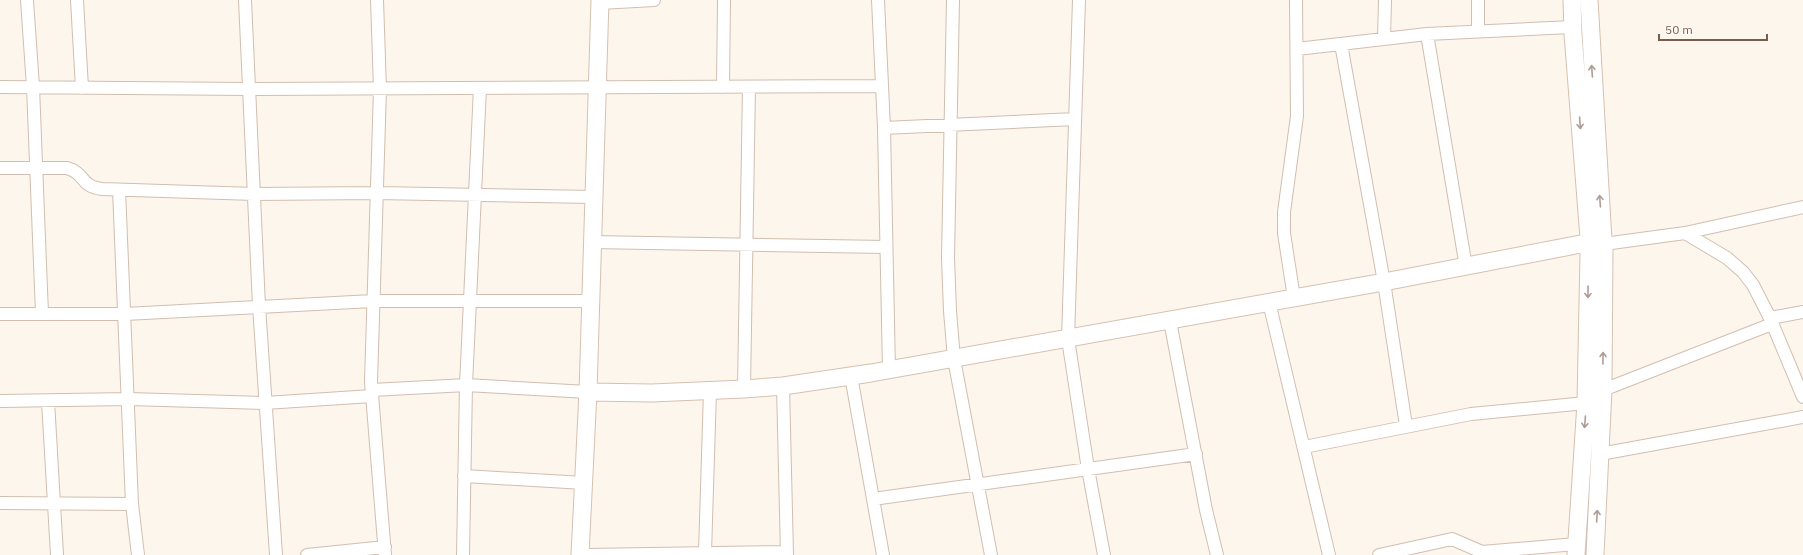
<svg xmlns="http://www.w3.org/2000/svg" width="1803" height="555" font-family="'IBM Plex Sans',sans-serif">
<rect width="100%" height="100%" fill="#fdf6ec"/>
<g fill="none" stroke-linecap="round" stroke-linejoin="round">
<g stroke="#d1beb0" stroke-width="14">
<path id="street" d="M 27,0 L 33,87 L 42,314
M 77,0 L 82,88
M 245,0 L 259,306 L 276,555
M 377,0 L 380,89 L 371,382 L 385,555
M 878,0 L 884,128 L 889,370
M 953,0 L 948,258 L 950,311 L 954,359 L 991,555
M 1079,0 L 1068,339 L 1088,469 L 1104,555
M 1478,0 L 1478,31
M 600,3 L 654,0
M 1427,34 L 1466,267
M 1384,39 L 1385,0
M 1341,44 L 1384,282 L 1406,426
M 1297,49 L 1427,34 L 1572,27
M 0,87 L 249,89 L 882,86
M 723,87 L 724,0
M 884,128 L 1075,119
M 0,168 L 67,168 C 87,174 79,186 102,189 L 254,194 L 377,193 L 593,197
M 119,190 L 132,504 L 138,555
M 1685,233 L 1803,207
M 591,242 L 886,247
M 1604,244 L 1685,233 L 1727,258 L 1743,272 L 1753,285 L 1770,318 L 1803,397
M 1294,298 L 1284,233 L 1284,212 L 1297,116 L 1296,0
M 1269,302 L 1329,555
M 0,314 L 125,314 L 373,301 L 590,301
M 1770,318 L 1803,312
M 1170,321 L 1206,510 L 1217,555
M 851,376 L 873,499 L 1196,454
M 783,386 L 787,555
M 744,389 L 749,87
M 372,390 L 466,385 L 588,392
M 1603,390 L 1772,324
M 0,401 L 129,399 L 265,403 L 372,396
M 48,401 L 57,555
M 1304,447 L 1471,414 L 1586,403
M 1600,454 L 1803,417
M 464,476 L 584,483
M 873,499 L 883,555
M 0,503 L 132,504
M 705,553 L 710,391
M 307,555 L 385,547
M 463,555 L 466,385 L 480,88
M 585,555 L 787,552
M 1379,555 L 1452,539 L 1482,552 L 1576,544"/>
</g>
<g stroke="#d6c0b0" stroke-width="19">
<path id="secondary" d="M 1572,0 L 1573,34 L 1589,238 C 1581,250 1594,260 1604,248 L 1603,240 L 1596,235 L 1589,238
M 1589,0 L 1603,240
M 588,392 L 652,393 L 744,389 L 783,386 L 871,373 L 1384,282 L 1586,243
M 580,555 L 588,392 L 600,0
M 1576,555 L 1586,403 L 1589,253
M 1595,555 L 1603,390 L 1604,248"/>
</g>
<use href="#street" stroke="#fff" stroke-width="12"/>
<use href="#secondary" stroke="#fff" stroke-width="17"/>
</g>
<defs><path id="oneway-shaft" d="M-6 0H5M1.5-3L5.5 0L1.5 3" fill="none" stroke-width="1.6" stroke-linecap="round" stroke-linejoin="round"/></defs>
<g stroke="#af9d94">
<use href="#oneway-shaft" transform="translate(1592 71) rotate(-94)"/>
<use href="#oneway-shaft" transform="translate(1580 123) rotate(86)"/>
<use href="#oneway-shaft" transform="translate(1600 201) rotate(-94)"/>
<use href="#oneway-shaft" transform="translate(1588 292) rotate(91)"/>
<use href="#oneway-shaft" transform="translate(1603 358) rotate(-89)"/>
<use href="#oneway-shaft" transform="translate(1585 422) rotate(94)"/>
<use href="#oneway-shaft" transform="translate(1597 516) rotate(-87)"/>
</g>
<path d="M1659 34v6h108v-6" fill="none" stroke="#7a5c4d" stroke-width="2"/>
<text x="1665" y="34" font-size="12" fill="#7a5c4d" stroke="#fffaf3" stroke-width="3" paint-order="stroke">50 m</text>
</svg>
